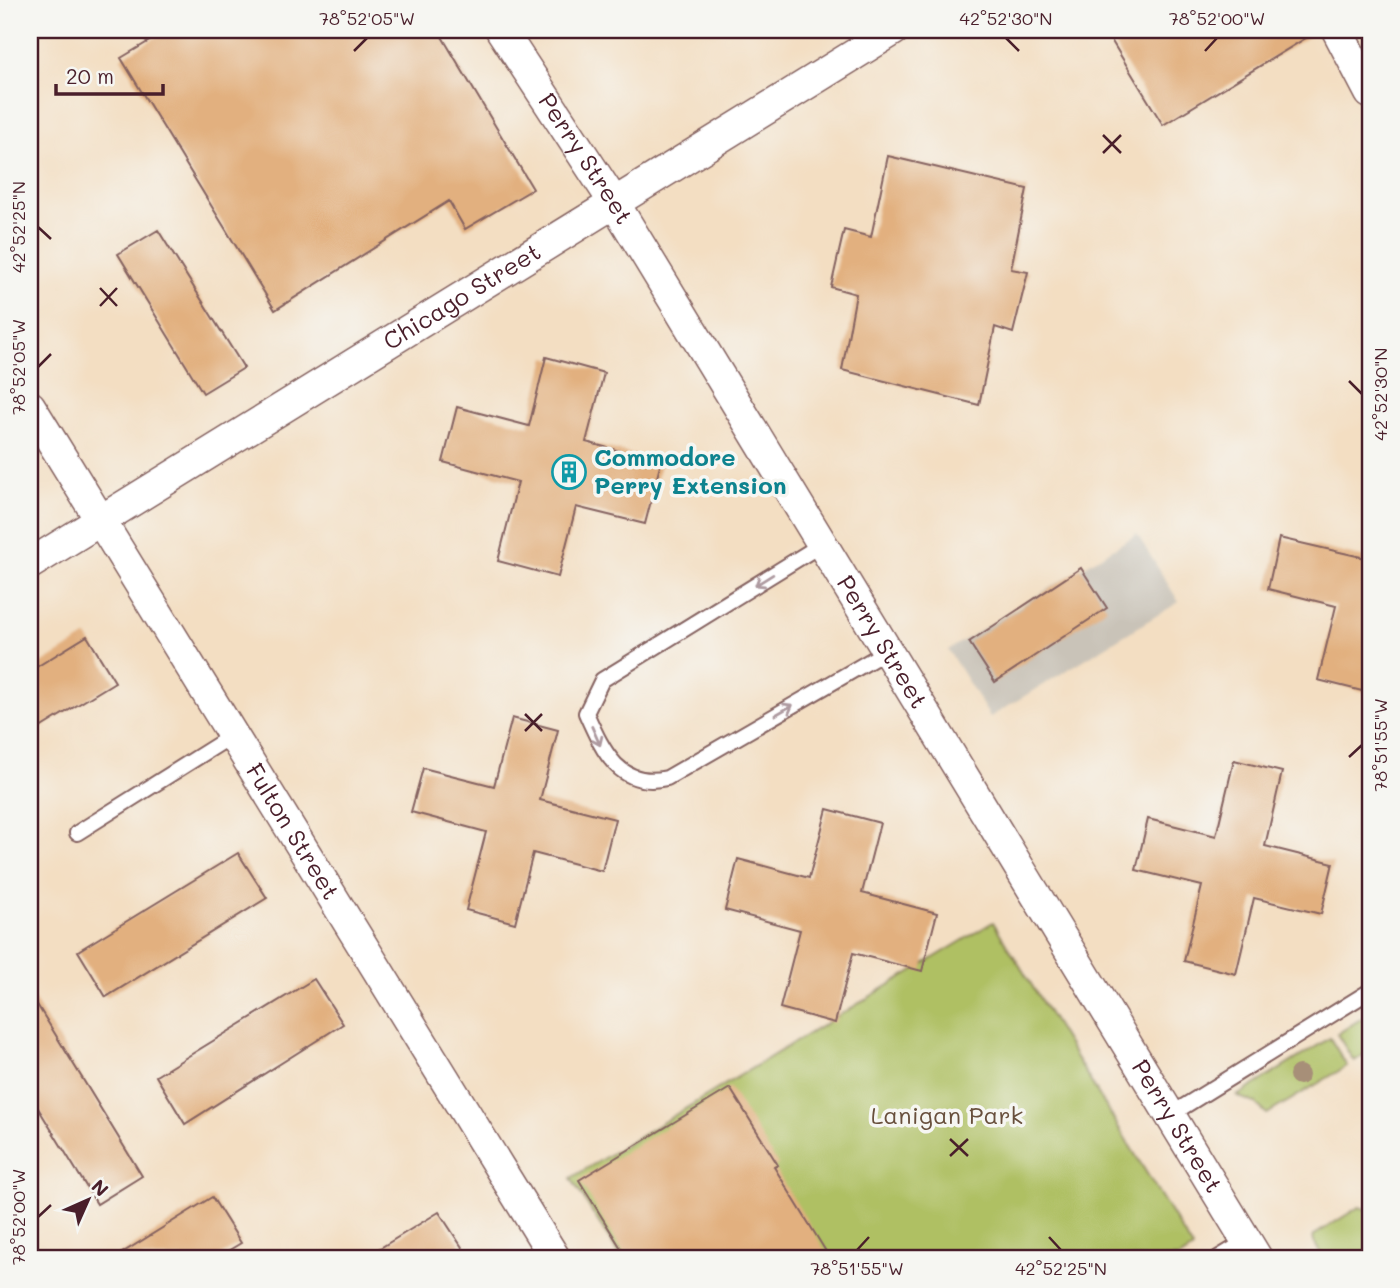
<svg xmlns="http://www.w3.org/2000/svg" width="1400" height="1288" font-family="Mali,sans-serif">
<rect width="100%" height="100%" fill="#f6f6f2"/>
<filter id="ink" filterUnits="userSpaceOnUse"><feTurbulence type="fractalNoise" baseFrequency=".0143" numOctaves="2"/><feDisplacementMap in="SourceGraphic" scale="14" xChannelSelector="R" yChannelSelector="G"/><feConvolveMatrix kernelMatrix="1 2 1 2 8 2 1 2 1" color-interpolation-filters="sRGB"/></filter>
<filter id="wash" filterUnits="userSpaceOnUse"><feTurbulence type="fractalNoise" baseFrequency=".00686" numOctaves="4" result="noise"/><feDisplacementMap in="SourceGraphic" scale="28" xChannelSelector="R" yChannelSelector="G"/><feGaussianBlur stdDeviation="1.57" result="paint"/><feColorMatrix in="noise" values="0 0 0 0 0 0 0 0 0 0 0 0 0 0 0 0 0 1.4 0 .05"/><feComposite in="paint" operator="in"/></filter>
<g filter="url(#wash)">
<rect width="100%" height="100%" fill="#f3dec2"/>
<path fill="#c9c3b8" d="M 1137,534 L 1179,602 L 990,717 L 948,650 Z"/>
<path fill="#afc063" stroke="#7c7047" stroke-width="2" d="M 993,922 L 1193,1249 L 1179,1258 L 621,1258 L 571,1178 Z
M 1370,1013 L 1370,1051 L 1354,1061 L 1337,1034 Z
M 1330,1038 L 1347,1066 L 1267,1114 L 1255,1103 L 1237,1096 Z
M 1359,1207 L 1370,1210 L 1370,1258 L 1323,1258 L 1314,1242 L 1313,1236 Z"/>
<g id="blocks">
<path fill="#e2b07f" d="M 168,30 L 438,30 L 533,189 L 465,229 L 449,201 L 275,310 L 121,58 Z
M 1105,30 L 1319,30 L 1163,125 Z
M 888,156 L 1027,189 L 1011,269 L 1028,272 L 1013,333 L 995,327 L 979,405 L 842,370 L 856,294 L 831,287 L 844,230 L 871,237 Z
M 158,230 L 244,368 L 203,393 L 118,254 Z
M 546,357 L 604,373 L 586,442 L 661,462 L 645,524 L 576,507 L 558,577 L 498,561 L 518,482 L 443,462 L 457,407 L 529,426 Z
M 1279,538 L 1370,559 L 1370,693 L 1318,680 L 1336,606 L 1268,589 Z
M 1081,568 L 1107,608 L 995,682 L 969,642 Z
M 87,636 L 115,682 L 30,734 L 30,671 Z
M 512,718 L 558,730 L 540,800 L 615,819 L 602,871 L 533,853 L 515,923 L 466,910 L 486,832 L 411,812 L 423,768 L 494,786 Z
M 1234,760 L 1282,772 L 1265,846 L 1333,863 L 1321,914 L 1254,898 L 1236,974 L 1184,961 L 1202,886 L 1136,870 L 1148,819 L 1216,836 Z
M 827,809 L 880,823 L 862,893 L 937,913 L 922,971 L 853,953 L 835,1023 L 780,1008 L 800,930 L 725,910 L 738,859 L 809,878 Z
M 238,853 L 267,898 L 106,997 L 78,951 Z
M 314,979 L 343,1024 L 185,1124 L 156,1076 Z
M 30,993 L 142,1176 L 97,1204 L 30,1095 Z
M 730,1088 L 778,1165 L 774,1167 L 830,1258 L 627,1258 L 579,1180 Z
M 212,1197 L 241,1243 L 216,1258 L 114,1258 Z
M 439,1212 L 469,1258 L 364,1258 Z"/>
</g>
</g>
<g filter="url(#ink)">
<use href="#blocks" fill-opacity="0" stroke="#856260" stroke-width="2"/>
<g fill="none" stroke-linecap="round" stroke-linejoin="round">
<g stroke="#856260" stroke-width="18">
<path id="service" d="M 822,544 L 602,680 L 586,713 C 603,751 619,789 667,778 L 887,651
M 77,833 L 233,735
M 1170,1115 L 1370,991
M 1218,1258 L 1246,1241"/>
</g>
<g stroke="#856260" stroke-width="33">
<g id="minor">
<path id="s1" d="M 501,30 L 615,204 L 1257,1258"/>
<path d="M 1337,30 L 1370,93"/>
<path id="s2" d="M 30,406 L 555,1258"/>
<path id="s3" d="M 30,564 L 894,30"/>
</g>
</g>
<use href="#service" stroke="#fff" stroke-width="14"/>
<use href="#minor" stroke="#fff" stroke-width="30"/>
</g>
<circle fill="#a78f78" cx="1299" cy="1075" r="10"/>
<defs><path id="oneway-shaft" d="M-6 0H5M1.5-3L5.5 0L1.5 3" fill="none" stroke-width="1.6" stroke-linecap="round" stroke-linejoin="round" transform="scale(1.75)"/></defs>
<g stroke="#ae9aa0">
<use href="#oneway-shaft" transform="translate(764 580) rotate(148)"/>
<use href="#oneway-shaft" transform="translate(784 710) rotate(-30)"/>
<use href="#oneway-shaft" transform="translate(596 736) rotate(66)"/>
</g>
</g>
<path fill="none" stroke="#4a1f2b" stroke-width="2.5" d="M 1006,38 L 1019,51M 354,51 L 367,38M 1205,51 L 1217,38M 1103,135 L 1121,153M 1103,153 L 1121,135M 38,227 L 51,239M 100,288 L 117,306M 100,306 L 117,288M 38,367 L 51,354M 1349,381 L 1362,394M 525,714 L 542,731M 525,731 L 542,714M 1349,757 L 1362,745M 950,1139 L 968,1156M 950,1156 L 968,1139M 38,1217 L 51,1205M 1049,1237 L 1061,1250M 857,1250 L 869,1237"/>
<defs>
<g id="building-ring" transform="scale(1.75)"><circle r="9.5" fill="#f6f6f2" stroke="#0f9aa8" stroke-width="1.5"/><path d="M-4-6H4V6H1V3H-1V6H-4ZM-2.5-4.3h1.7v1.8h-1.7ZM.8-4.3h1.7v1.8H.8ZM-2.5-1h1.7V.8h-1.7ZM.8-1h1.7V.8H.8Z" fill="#0f9aa8"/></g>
</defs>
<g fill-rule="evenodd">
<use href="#building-ring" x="569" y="472"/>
</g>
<g text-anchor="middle" stroke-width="7" stroke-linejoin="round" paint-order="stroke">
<g font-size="24" fill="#4a1f2b" stroke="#f6f6f2">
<text dy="8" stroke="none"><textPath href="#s1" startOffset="154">Perry Street</textPath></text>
<text dy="8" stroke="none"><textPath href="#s3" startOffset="508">Chicago Street</textPath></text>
<text dy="8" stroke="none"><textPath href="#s1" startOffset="721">Perry Street</textPath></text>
<text dy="8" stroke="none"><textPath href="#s2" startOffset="500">Fulton Street</textPath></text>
<text dy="8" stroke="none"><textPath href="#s1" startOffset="1288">Perry Street</textPath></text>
</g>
<g font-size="24" font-weight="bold" fill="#0d838f" stroke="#f6f6f2" text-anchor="start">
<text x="594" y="466">Commodore<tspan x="594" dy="28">Perry Extension</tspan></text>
</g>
<g font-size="24" fill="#684f3c" stroke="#f6f6f2">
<text x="947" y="1124">Lanigan Park</text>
</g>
</g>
<rect width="1400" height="1288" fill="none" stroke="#f6f6f2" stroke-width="77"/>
<g transform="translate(88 1200) rotate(45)" stroke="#f6f6f2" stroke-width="5" paint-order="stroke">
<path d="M0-5L12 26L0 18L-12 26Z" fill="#4a1f2b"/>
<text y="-10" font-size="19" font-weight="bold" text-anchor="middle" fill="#4a1f2b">N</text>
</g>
<path d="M56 84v10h107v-10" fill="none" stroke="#4a1f2b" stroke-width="3.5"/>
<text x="66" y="84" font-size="21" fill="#4a1f2b" stroke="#f6f6f2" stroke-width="5" paint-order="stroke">20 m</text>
<rect x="38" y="38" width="1324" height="1212" fill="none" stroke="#4a1f2b" stroke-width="2.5"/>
<g font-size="18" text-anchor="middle" fill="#4a1f2b">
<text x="367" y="25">78°52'05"W</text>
<text x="1006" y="25">42°52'30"N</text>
<text x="1217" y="25">78°52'00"W</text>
<text transform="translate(19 227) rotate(-90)" y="6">42°52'25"N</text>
<text transform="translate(19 367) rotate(-90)" y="6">78°52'05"W</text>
<text transform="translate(1381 394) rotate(-90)" y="6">42°52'30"N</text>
<text transform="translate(1381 745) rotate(-90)" y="6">78°51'55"W</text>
<text transform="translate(19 1217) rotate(-90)" y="6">78°52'00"W</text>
<text x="857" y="1275">78°51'55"W</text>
<text x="1061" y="1275">42°52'25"N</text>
</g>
</svg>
